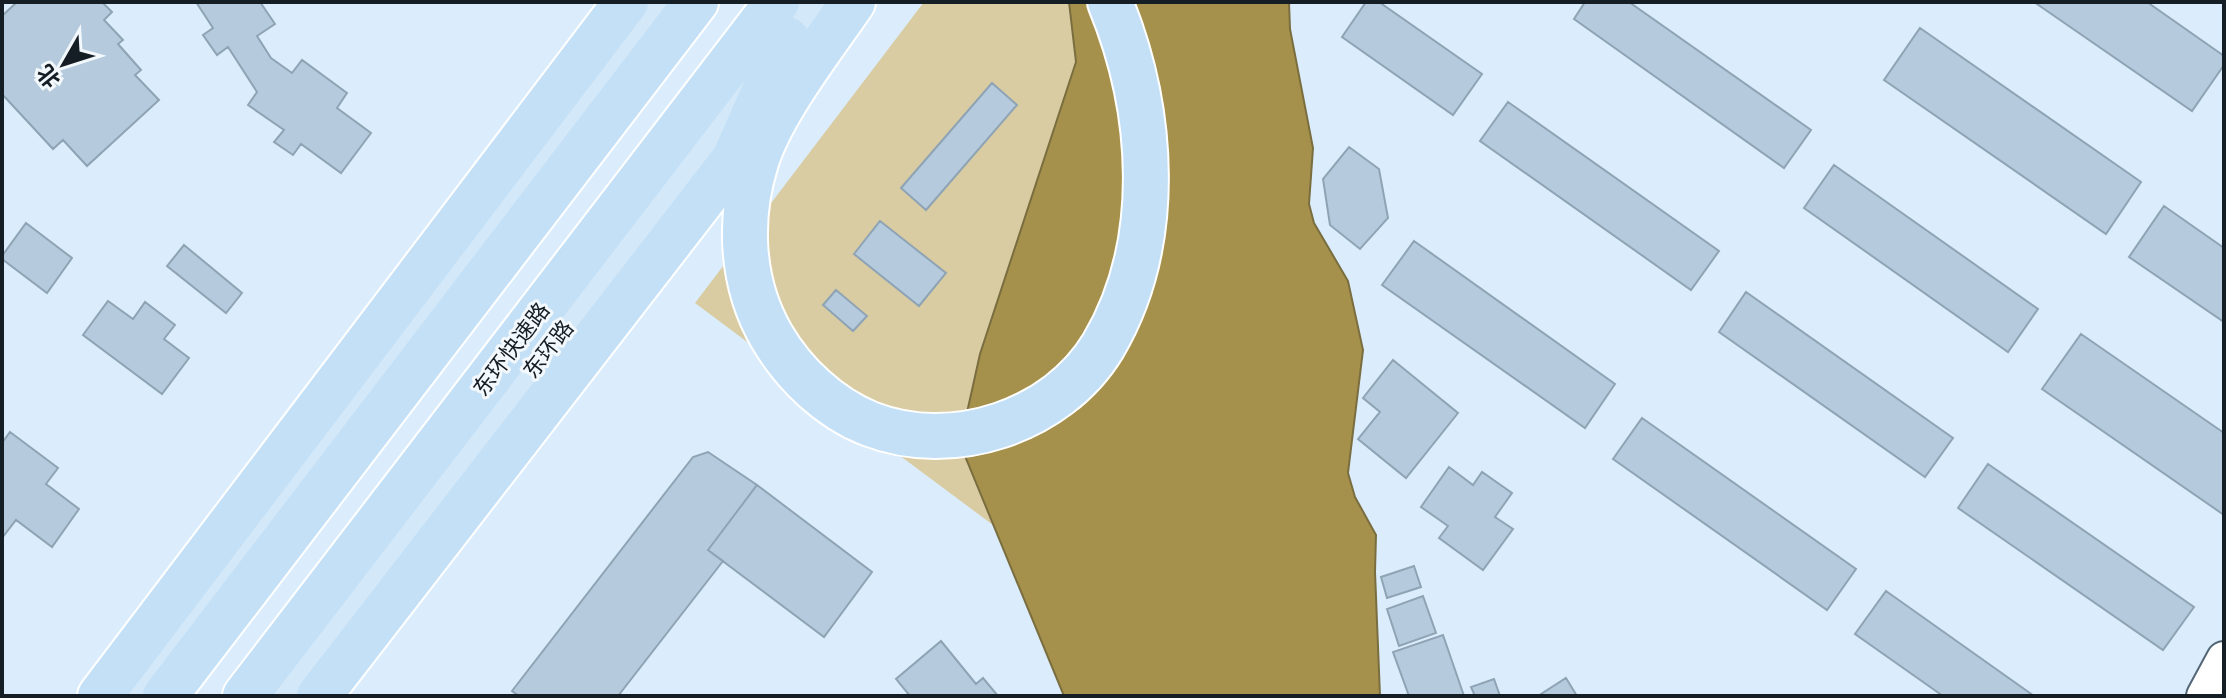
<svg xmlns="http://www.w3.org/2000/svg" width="2226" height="698" font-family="'Varela Round','Noto Sans SC',sans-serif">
<rect width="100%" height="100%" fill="#dbedfc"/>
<path fill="#d9cca2" d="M 924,2 L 1069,2 L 1076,62 L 980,354 L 960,444 L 997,528 L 695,303 Z"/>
<path fill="#a5914b" stroke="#7a6e40" stroke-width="2" d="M 1069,2 L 1289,2 L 1290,29 L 1313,148 L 1309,204 L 1314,223 L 1348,281 L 1363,350 L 1348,473 L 1355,497 L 1376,535 L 1375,572 L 1380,696 L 1064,696 L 960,444 L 980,354 L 1076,62 Z"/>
<path fill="#b5cbdd" stroke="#8ea4b5" stroke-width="2" d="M 17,2 L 102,2 L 112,12 L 104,20 L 123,40 L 118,44 L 141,70 L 135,75 L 159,100 L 87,166 L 63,140 L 53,149 L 2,94 L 2,16 Z
M 196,2 L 260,2 L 275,24 L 257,36 L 271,58 L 292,73 L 302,60 L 347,93 L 337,108 L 371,133 L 341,173 L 301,144 L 293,155 L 274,142 L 284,130 L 248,105 L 257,92 L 228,47 L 217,55 L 203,35 L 213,28 Z
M 1366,2 L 1379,2 L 1482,74 L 1453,115 L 1342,37 Z
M 1585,2 L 1629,2 L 1811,130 L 1784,168 L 1574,19 Z
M 2034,2 L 2147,2 L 2224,56 L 2224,65 L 2192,111 Z
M 1920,28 L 2141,182 L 2106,234 L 1884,80 Z
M 992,83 L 1017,105 L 926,210 L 901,188 Z
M 1508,102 L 1719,251 L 1691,290 L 1480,141 Z
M 1349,147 L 1379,169 L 1388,218 L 1360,249 L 1330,225 L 1323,179 Z
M 1834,165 L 2038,309 L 2008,352 L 1804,208 Z
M 2164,206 L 2224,248 L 2224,322 L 2129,257 Z
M 880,221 L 946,273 L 919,306 L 854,254 Z
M 26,223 L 72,258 L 47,293 L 2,259 L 2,256 Z
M 1414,241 L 1615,384 L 1585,428 L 1382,285 Z
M 184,245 L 242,293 L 226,313 L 167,266 Z
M 836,290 L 867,316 L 853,331 L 823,305 Z
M 1746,292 L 1953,438 L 1925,477 L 1719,332 Z
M 108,301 L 133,319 L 145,302 L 175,325 L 164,339 L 189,358 L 162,394 L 83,335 Z
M 2081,334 L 2224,433 L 2224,515 L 2042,389 Z
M 1393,360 L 1458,413 L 1406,478 L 1358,439 L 1380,412 L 1363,398 Z
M 1642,418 L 1856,569 L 1827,610 L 1613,459 Z
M 10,432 L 58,468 L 46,484 L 79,509 L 52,547 L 16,520 L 2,538 L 2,443 Z
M 708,452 L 757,485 L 708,550 L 723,561 L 618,696 L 519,696 L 512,691 L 693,457 Z
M 1988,464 L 2194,607 L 2163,650 L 1958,508 Z
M 1449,467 L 1473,485 L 1482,472 L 1512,493 L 1495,517 L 1513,529 L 1483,570 L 1439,538 L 1448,526 L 1421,507 Z
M 757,485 L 872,572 L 824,637 L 708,550 Z
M 1414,566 L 1421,587 L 1387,598 L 1381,577 Z
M 1886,591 L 2034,696 L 1943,696 L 1855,634 Z
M 1423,596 L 1436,633 L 1399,646 L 1387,609 Z
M 1443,635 L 1464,696 L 1409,696 L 1393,652 Z
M 941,641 L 976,684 L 983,678 L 998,696 L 910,696 L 896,679 Z
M 1566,678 L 1577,696 L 1538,696 Z
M 1494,679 L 1500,696 L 1475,696 L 1471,687 Z"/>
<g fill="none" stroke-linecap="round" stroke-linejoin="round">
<g stroke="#526676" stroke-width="38">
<path id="minor" d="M 2204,696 L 2224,659"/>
</g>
<g stroke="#fff" stroke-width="48">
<path id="primary" d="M 133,696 L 661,2
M 280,696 L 815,2"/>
</g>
<g stroke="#fff" stroke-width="48">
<path id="trunk" d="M 853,2 C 823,46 771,112 756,162 C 738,220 741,284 772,337 C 794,374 829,408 870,424 C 952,456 1057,422 1103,346 C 1164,243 1154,109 1110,2
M 100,696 L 626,2
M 165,696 L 696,2
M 245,696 L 777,2
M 319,696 L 734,159 L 787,39"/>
</g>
<use href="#minor" stroke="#fff" stroke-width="34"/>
<use href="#primary" stroke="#d3e8f8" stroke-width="44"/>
<use href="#trunk" stroke="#c4e0f6" stroke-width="44"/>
</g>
<g text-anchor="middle" stroke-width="6" stroke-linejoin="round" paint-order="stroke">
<g font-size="22" fill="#161e25" stroke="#f3f8fc">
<text transform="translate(511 349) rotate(-53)" y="8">东环快速路</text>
<text transform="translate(548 349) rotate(-52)" y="8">东环路</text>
</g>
</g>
<rect width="2226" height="698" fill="none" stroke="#161e25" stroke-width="8"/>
<g transform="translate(64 64) rotate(231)" stroke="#f3f8fc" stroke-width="6" paint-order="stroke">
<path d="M0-6L14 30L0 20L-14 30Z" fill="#161e25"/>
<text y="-12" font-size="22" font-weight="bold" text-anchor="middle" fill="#161e25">北</text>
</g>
</svg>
